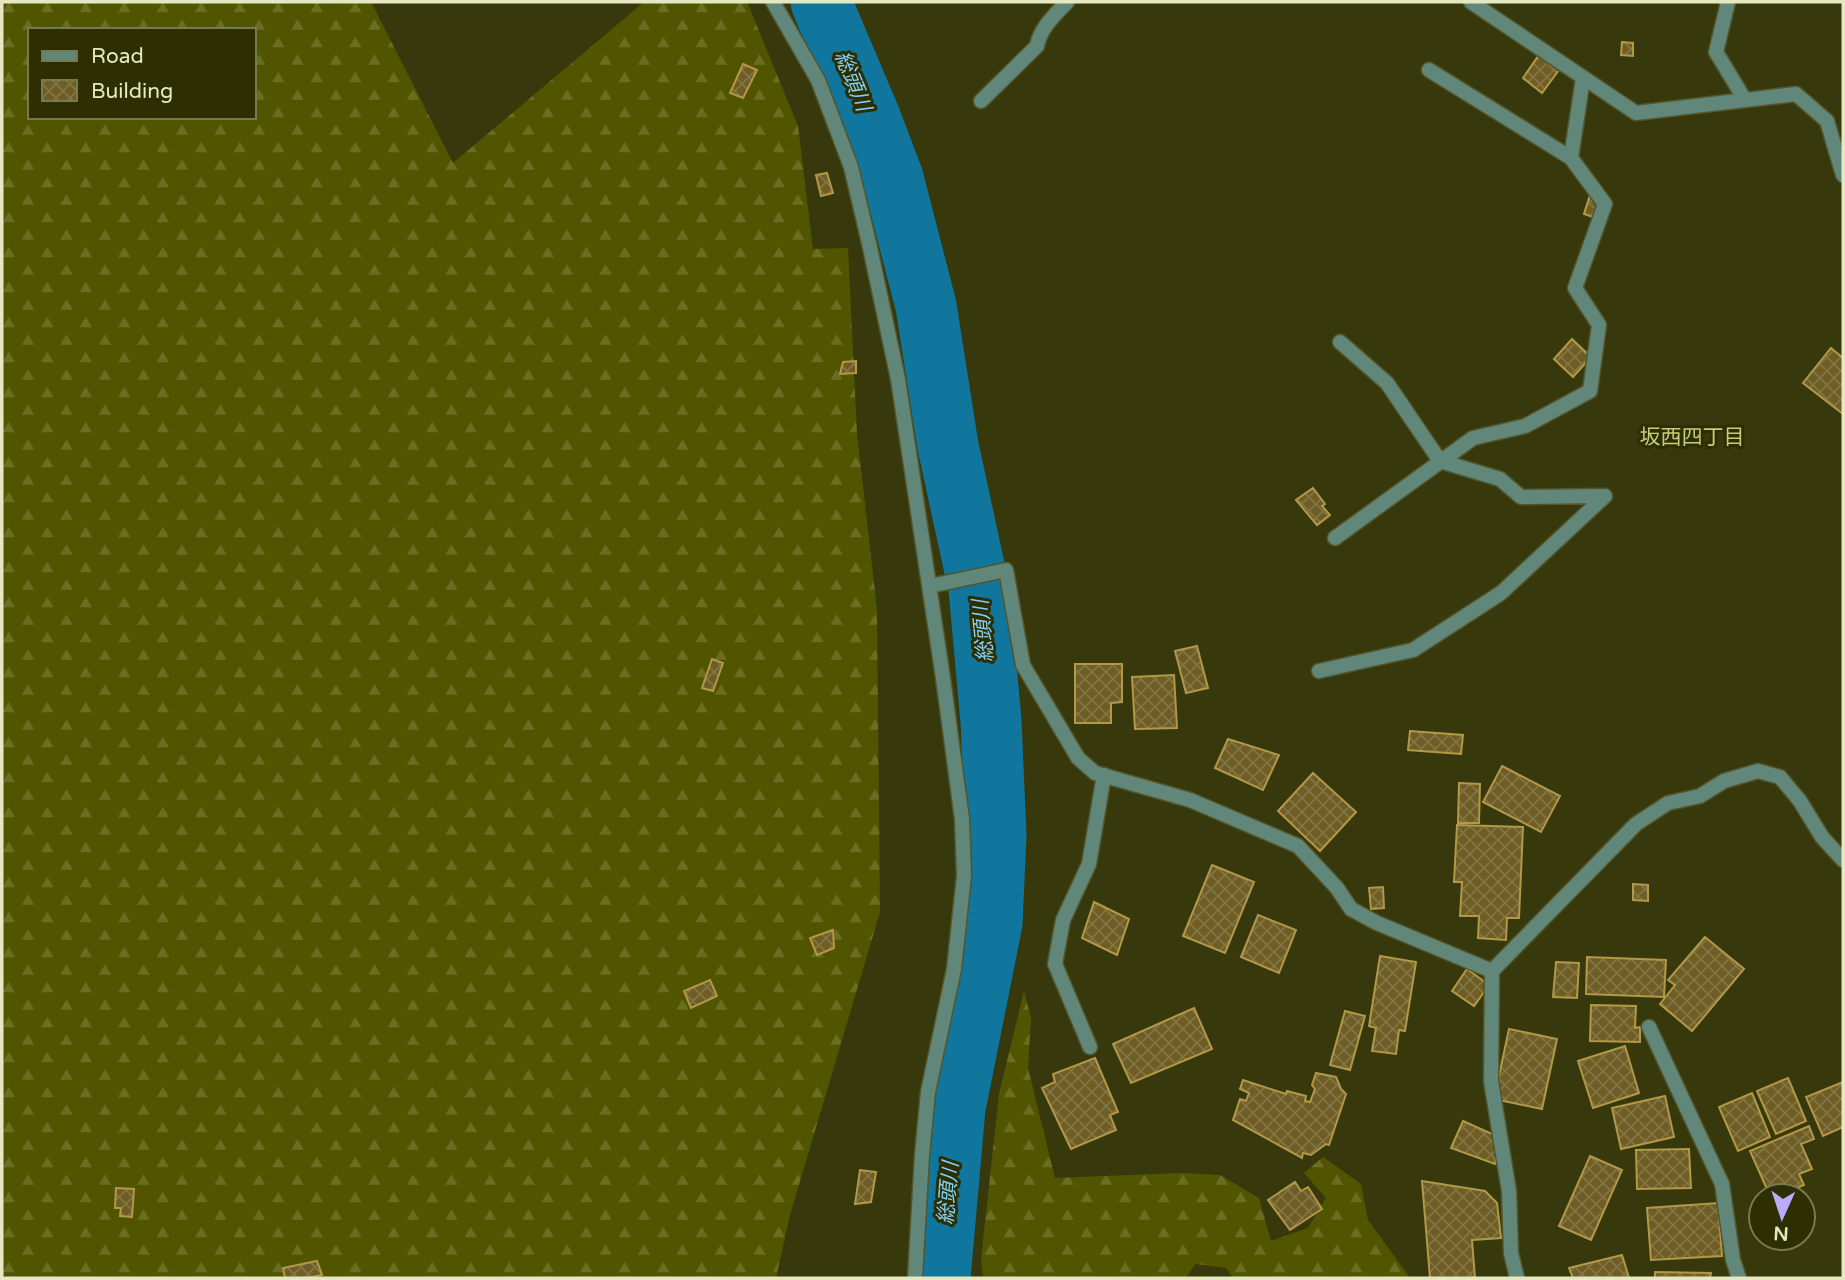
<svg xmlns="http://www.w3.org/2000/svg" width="1845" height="1280" font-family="'Varela Round','Noto Sans JP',sans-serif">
<defs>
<pattern id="forest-firs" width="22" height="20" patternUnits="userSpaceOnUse" patternTransform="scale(1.75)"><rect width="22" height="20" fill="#525500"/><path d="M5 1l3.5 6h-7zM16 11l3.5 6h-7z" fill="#6b6d23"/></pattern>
<pattern id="building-cross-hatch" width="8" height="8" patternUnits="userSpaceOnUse" patternTransform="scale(1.75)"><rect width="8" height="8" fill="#6e5d25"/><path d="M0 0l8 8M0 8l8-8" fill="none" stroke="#837443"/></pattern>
</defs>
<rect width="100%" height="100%" fill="#37390d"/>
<path fill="url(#forest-firs)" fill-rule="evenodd" d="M 2,2 L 371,2 L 453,163 L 644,2 L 747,2 L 798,126 L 813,249 L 848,248 L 857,434 L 877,609 L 880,912 L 790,1215 L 776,1278 L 2,1278 ZM 30,30 L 254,30 L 254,117 L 30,117 Z
M 1024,991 L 1031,1018 L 1028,1068 L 1055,1178 L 1181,1173 L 1220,1175 L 1259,1198 L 1271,1241 L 1308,1228 L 1326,1198 L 1304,1173 L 1323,1157 L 1361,1184 L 1368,1220 L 1410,1278 L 1233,1278 L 1226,1268 L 1195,1264 L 1186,1278 L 983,1278 L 981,1259 L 999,1094 Z"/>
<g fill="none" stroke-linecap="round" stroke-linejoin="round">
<path stroke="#10769e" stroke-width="61" d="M 821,2 L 871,120 L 893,178 L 926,306 L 948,446 L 979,589 L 991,721 L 996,835 L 992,923 L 955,1108 L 940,1278"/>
</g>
<path fill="url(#building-cross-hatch)" stroke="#b29847" stroke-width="2" d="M 1622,42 L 1633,43 L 1633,56 L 1621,55 Z
M 1539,55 L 1559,70 L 1542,93 L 1523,78 Z
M 743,64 L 757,70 L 743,98 L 730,93 Z
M 827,173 L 833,193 L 821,196 L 816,175 Z
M 1591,192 L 1600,203 L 1595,218 L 1584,214 Z
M 1572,339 L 1591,357 L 1573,377 L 1554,359 Z
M 1831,348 L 1843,358 L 1843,414 L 1803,383 Z
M 856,361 L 856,373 L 840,374 L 843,362 Z
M 1313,488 L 1325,504 L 1322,506 L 1330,515 L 1317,525 L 1296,500 Z
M 1197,646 L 1208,688 L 1186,693 L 1175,651 Z
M 712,659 L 723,663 L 713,691 L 702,688 Z
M 1075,664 L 1122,664 L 1122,702 L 1111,703 L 1111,723 L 1075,723 Z
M 1174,675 L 1177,728 L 1135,729 L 1132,677 Z
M 1410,731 L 1463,735 L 1461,754 L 1408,750 Z
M 1228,739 L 1279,755 L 1263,790 L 1215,768 Z
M 1502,766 L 1560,796 L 1541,832 L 1483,802 Z
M 1313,773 L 1356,812 L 1320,851 L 1278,811 Z
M 1459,783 L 1480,784 L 1479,823 L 1458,823 Z
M 1457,825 L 1523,827 L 1519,918 L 1507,918 L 1506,940 L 1478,938 L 1479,916 L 1460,916 L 1462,882 L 1454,882 Z
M 1212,865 L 1254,882 L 1225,953 L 1183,936 Z
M 1633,884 L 1648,885 L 1648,901 L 1633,900 Z
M 1383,887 L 1384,908 L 1371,909 L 1369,888 Z
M 1094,902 L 1129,919 L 1117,955 L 1082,938 Z
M 1258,915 L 1296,930 L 1279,973 L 1241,957 Z
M 833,930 L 834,948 L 817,955 L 810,938 Z
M 1705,937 L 1744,969 L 1692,1031 L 1660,1004 L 1675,985 L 1668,980 Z
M 1380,956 L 1416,962 L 1405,1031 L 1399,1030 L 1396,1054 L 1372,1051 L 1376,1028 L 1369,1026 Z
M 1587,957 L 1666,960 L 1664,997 L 1586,994 Z
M 1556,962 L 1579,963 L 1577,998 L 1553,997 Z
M 1467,969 L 1489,985 L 1474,1006 L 1452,991 Z
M 710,980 L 717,996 L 691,1008 L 684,991 Z
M 1591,1005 L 1636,1006 L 1635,1028 L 1640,1027 L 1640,1042 L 1590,1041 Z
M 1194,1008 L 1212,1049 L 1131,1083 L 1113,1044 Z
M 1345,1011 L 1365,1016 L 1350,1070 L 1330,1065 Z
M 1509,1029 L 1557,1039 L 1542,1109 L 1494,1099 Z
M 1625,1046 L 1639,1093 L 1593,1108 L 1578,1061 Z
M 1095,1058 L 1118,1112 L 1110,1115 L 1116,1130 L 1071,1149 L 1042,1088 L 1055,1082 L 1053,1074 Z
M 1316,1073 L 1336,1077 L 1341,1089 L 1346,1094 L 1329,1145 L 1326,1144 L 1311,1155 L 1303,1153 L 1302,1158 L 1233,1120 L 1240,1099 L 1246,1101 L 1249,1093 L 1240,1089 L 1243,1080 L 1286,1094 L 1287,1091 L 1306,1096 L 1305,1101 L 1310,1102 L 1315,1089 L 1312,1085 Z
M 1788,1078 L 1806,1121 L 1776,1134 L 1757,1091 Z
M 1843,1082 L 1843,1127 L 1823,1136 L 1806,1097 Z
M 1752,1093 L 1770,1137 L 1738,1151 L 1719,1107 Z
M 1665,1096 L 1674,1137 L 1621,1149 L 1612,1108 Z
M 1463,1121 L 1499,1137 L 1495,1164 L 1451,1148 Z
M 1809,1126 L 1814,1139 L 1801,1144 L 1812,1169 L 1799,1174 L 1804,1185 L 1778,1196 L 1770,1196 L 1750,1151 Z
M 1689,1149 L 1691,1188 L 1637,1189 L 1636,1150 Z
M 1590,1156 L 1622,1170 L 1591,1240 L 1559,1226 Z
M 860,1170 L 876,1172 L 871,1202 L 855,1204 Z
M 1422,1181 L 1485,1191 L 1497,1203 L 1501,1238 L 1472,1240 L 1475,1278 L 1430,1278 Z
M 1295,1182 L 1301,1191 L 1308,1187 L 1322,1209 L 1290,1230 L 1268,1200 Z
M 116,1188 L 134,1189 L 132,1217 L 120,1216 L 121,1208 L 115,1208 Z
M 1718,1203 L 1722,1256 L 1651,1260 L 1647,1208 Z
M 1622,1255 L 1629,1278 L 1573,1278 L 1569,1268 Z
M 317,1261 L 322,1275 L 307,1278 L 285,1278 L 283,1268 Z
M 1655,1272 L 1711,1273 L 1710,1278 L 1655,1278 Z"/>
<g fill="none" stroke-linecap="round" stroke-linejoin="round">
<g stroke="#53552a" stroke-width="17">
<path id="street" d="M 773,2 L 818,80 L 851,167 L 869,243 L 898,379 L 943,678 L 962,819 L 964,876 L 954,969 L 928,1092 L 922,1155 L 915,1278
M 1471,2 L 1636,113 L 1796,94 L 1827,121 L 1843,175
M 1728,2 L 1716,52 L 1745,100
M 1429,70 L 1571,158 L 1583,78
M 981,101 L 1037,46 C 1040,28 1055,15 1067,2
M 1340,342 L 1387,383 L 1440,461 L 1500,479 L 1521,497 L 1605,496
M 1335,538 L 1473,438 L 1525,426 L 1590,391 L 1599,325 L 1575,288 L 1605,204 L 1571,158
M 930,586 L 1006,570 L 1023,665 L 1078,758 L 1095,773 L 1190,800 L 1298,846 L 1337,888 L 1351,909 L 1377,923 L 1492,971 L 1636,824 L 1668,803 L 1700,796 L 1724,781 L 1758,771 L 1780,777 L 1800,801 L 1822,837 L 1843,860
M 1319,671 L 1413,650 L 1501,593 L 1605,496
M 1492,971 L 1491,1081 L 1509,1191 L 1511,1253 L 1517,1278
M 1649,1027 L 1722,1184 L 1733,1260 L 1739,1278
M 1090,1047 L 1055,964 L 1063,920 L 1089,864 L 1104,775"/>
</g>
<use href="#street" stroke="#60877a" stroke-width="14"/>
</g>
<g text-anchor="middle" stroke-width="6" stroke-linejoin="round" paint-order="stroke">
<g font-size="21" font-style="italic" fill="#82d1f9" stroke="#2d2f02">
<text transform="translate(853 81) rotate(68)" y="7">総頭川</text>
<text transform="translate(983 631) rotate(-95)" y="7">総頭川</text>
<text transform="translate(948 1193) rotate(-85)" y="7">総頭川</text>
</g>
<g font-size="21" fill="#c6cc7a" stroke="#2d2f02">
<text x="1692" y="444">坂西四丁目</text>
</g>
</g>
<rect width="1845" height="1280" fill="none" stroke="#e5e9c1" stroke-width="7"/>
<rect x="28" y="28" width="228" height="91" fill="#2d2f02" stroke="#77794e" stroke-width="2"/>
<rect x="42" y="51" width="35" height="10" fill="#60877a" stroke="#77794e" stroke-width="2"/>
<text x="91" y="63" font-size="21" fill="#e5e9c1">Road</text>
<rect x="42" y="80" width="35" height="21" fill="url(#building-cross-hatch)" stroke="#77794e" stroke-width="2"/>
<text x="91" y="98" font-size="21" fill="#e5e9c1">Building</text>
<g transform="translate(1782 1217) rotate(183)"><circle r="33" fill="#2d2f02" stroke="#77794e" stroke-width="2"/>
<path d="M0-5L12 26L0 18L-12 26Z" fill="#b8abf7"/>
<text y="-10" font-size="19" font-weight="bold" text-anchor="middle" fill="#e5e9c1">N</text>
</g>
</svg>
